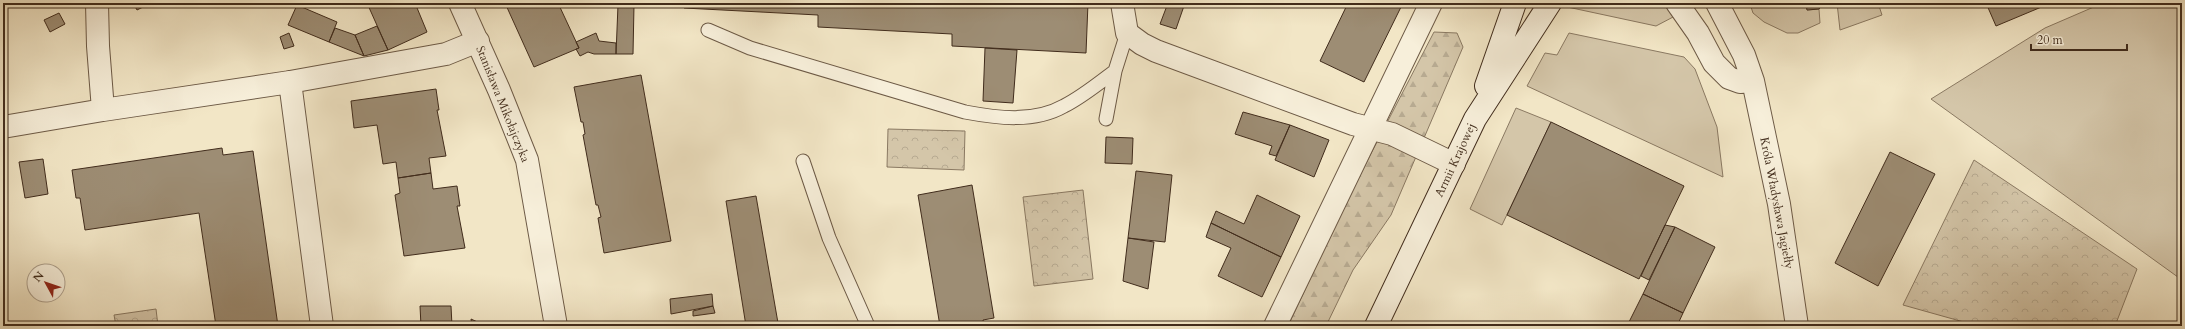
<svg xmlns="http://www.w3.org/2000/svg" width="2185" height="329" font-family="Cardo,serif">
<defs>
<pattern id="forest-firs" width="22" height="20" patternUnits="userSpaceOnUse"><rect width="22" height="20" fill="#d4c6a9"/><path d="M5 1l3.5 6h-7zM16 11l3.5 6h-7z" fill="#b7aa91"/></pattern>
<pattern id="park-crowns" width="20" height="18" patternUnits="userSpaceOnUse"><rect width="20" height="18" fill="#d4c6a9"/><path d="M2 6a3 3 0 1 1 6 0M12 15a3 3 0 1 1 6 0" fill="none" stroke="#b7aa91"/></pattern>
</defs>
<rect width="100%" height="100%" fill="#f2e6c6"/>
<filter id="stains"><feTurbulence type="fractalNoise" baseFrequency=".005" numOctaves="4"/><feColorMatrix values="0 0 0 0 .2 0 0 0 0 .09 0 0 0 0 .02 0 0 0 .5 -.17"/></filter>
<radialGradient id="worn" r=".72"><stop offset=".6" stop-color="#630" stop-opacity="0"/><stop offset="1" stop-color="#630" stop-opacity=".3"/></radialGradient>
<path fill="#d4c6a9" stroke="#8a7962" d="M 1560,3 L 1662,3 L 1675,16 L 1656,26 L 1558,5 Z
M 1806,3 L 1807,10 L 1819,9 L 1820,23 L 1798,33 L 1787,33 L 1764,22 L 1753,13 L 1750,4 Z
M 1837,3 L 1878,3 L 1882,15 L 1840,30 Z
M 2103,3 L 2182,3 L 2182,280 L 1931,99 L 2045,28 Z
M 1569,33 L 1684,57 L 1695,69 L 1717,127 L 1723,177 L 1527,86 L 1545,53 L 1557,55 Z
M 1516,108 L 1551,122 L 1502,225 L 1470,209 Z"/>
<path fill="url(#forest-firs)" stroke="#8a7962" d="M 1434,32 L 1457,33 L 1463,47 L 1391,215 L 1353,270 L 1326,326 L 1288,326 L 1351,192 Z"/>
<path fill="url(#park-crowns)" stroke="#8a7962" d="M 888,129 L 965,131 L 964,170 L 887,167 Z
M 1974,160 L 2137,269 L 2115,326 L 1978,326 L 1903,305 Z
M 1083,190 L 1093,279 L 1034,286 L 1023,197 Z
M 156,309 L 158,326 L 116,326 L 114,315 Z"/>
<path fill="#9d8d74" stroke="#412c1c" d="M 133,3 L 151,3 L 137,10 Z
M 367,3 L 415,3 L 427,32 L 388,50 Z
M 505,3 L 558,3 L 579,48 L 534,67 Z
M 684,3 L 1088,3 L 1086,53 L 952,46 L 952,34 L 818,27 L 818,15 L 684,8 Z
M 1168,3 L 1185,3 L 1176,29 L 1160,24 Z
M 1348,3 L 1399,3 L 1402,5 L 1364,82 L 1320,61 Z
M 1806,3 L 1824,3 L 1819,9 L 1807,10 Z
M 1986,3 L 2051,3 L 1996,26 Z
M 297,5 L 337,22 L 329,42 L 288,25 Z
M 618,5 L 634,5 L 633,54 L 616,54 Z
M 59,13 L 65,24 L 50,32 L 44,20 Z
M 377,26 L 388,50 L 364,56 L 355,35 Z
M 335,28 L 355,35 L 364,56 L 329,42 Z
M 289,33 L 294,46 L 284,49 L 280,37 Z
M 596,33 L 599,41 L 616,43 L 616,54 L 594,54 L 588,52 L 580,56 L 576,49 L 579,48 L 576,42 Z
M 985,48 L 1017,50 L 1013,103 L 983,101 Z
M 641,75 L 671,241 L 604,253 L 598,218 L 601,217 L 598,205 L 596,205 L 583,135 L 585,134 L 583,122 L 581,122 L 574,87 Z
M 436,89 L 439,110 L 437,110 L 446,156 L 429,158 L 431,173 L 398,178 L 396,162 L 383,164 L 377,125 L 354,128 L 351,101 Z
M 1243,112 L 1290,125 L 1276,156 L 1269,154 L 1272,146 L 1235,134 Z
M 1551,122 L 1684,186 L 1639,279 L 1507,215 Z
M 1290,125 L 1329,140 L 1314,177 L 1275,160 Z
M 1106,137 L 1133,138 L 1132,164 L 1105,163 Z
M 222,148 L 223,155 L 253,151 L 278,326 L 216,326 L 199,213 L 85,230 L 80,198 L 76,198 L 72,170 Z
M 1890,152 L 1935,174 L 1878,286 L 1835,263 Z
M 43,159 L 48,194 L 25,198 L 19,162 Z
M 1136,171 L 1172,175 L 1165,242 L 1128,238 Z
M 431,173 L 433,189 L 457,186 L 460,206 L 457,206 L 465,248 L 404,256 L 395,195 L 400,193 L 398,178 Z
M 972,185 L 994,318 L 983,320 L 984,326 L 940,326 L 918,195 Z
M 1257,195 L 1300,216 L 1281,257 L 1211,223 L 1216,211 L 1244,224 Z
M 756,196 L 778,323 L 746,326 L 726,201 Z
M 1211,223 L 1281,257 L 1262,297 L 1218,276 L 1231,248 L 1206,237 Z
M 1665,225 L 1675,227 L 1649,280 L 1641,276 Z
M 1675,227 L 1715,247 L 1683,313 L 1643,294 Z
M 1128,238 L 1154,242 L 1148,289 L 1123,281 Z
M 712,294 L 713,306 L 671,314 L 670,299 Z
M 1643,294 L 1683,313 L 1677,326 L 1627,326 Z
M 420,306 L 451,306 L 452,326 L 421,326 Z
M 713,306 L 715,313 L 693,316 L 693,311 Z
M 471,319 L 486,326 L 472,326 Z"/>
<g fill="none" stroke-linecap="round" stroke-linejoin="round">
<g stroke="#6d5a46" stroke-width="15">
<path id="lane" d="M 708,30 L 750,48 L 965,112 C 997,118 1034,123 1064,106 C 1082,97 1099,83 1115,71
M 1106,119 L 1115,71 L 1127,33
M 803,161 L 829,238 L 868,326"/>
</g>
<g stroke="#6d5a46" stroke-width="24">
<path id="street" d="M 97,3 L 98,46 L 103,110 L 290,82 L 446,54 L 478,41
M 460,3 L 499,90 L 527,160 L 556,326
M 1122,3 L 1127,33 L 1142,44 L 1156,51 L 1353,124 L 1392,134 L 1454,164
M 1677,3 L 1698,33 L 1714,63 L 1729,78 L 1740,82 L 1753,81
M 1717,3 L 1744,55 L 1753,81 L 1779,204 L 1797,326
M 290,82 L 322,326
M 3,127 L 103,110
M 1275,326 L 1431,3"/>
</g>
<g stroke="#412c1c" stroke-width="24">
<path id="secondary" d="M 1486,86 L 1515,3
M 1376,326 L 1475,119 L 1550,3"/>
</g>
<use href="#lane" stroke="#f7efda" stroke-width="13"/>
<use href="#street" stroke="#f7efda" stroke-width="22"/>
<use href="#secondary" stroke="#f7efda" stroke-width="22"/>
</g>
<g text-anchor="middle" stroke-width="3" stroke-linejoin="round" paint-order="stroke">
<g font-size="12" fill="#412c1c" stroke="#f7efda">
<text transform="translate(503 104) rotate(68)" y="4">Stanisława Mikołajczyka</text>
<text transform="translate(1455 160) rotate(-65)" y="4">Armii Krajowej</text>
<text transform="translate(1777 203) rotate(79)" y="4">Króla Władysława Jagiełły</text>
</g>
</g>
<rect width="2185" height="329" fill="none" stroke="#f2e6c6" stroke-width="16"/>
<rect x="4" y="4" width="2177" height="321" fill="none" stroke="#412c1c" stroke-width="2"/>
<rect x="8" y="8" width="2169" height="313" fill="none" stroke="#412c1c"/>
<g transform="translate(46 283) rotate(310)"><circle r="19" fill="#f7efda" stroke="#aea18e"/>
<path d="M0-3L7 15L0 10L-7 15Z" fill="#8f2418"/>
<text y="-6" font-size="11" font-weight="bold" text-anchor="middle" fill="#412c1c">N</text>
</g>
<path d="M2031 44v6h96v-6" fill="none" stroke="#412c1c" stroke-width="2"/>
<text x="2037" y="44" font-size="12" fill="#412c1c" stroke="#f7efda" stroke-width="3" paint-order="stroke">20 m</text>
<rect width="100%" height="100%" filter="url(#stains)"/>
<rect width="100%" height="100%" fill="url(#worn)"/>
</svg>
